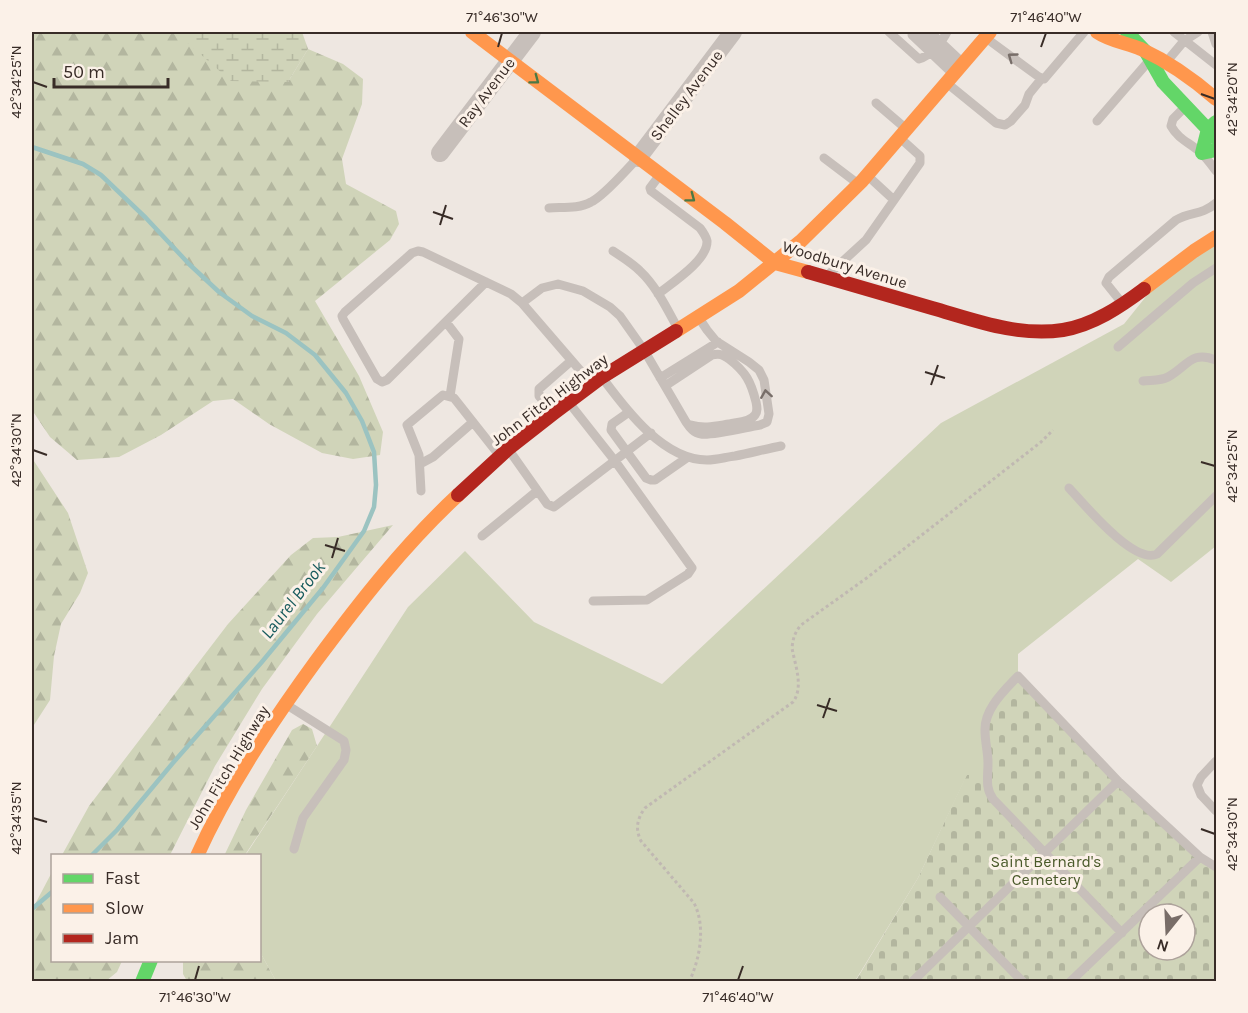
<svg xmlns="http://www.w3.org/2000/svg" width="1248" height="1013" font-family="Karla,sans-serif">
<defs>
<pattern id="forest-firs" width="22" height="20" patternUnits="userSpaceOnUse" patternTransform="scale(1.5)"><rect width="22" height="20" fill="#d0d4b9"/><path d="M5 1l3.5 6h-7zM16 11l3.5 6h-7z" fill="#b3b69f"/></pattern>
<pattern id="wetland-marsh" width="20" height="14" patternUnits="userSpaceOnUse" patternTransform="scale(1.5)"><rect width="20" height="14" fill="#d0d4b9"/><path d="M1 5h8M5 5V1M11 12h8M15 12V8" fill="none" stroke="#b3b69f"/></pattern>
<pattern id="cemetery-stones" width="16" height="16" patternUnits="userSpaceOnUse" patternTransform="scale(1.5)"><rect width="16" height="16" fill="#d0d4b9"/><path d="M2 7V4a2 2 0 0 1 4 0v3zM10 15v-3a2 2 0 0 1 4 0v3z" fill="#b3b69f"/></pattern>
</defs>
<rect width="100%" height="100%" fill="#eee7e1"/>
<path fill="url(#forest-firs)" d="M 32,32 L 183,32 L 183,38 L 288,82 L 308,49 L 343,64 L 363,79 L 362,104 L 342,159 L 346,184 L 396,211 L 399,224 L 390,240 L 315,301 L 359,376 L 383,432 L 380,455 L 353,459 L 322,453 L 269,424 L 233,399 L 213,401 L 161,435 L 119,457 L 77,460 L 50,437 L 32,410 Z
M 32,458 L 68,513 L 88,573 L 80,593 L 61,624 L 54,656 L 50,700 L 32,728 Z
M 393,525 L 317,614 L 262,689 L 215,766 L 170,855 L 62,855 L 89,806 L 228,624 L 291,555 L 313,538 L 338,537 Z
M 303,724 L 312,729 L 317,746 L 245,855 L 224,856 L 246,810 L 292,730 Z
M 52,872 L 52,960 L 122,961 L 117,972 L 106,981 L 32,981 L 32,910 Z
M 260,952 L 276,981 L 187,981 L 183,974 L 183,961 L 260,960 Z"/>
<path fill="url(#wetland-marsh)" d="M 183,32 L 302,32 L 308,49 L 288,82 L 231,81 L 182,38 Z"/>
<path fill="url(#cemetery-stones)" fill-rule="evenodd" d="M 1018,676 L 1118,781 L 1216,867 L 1216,981 L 855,982 L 918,878 L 967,774 L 986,719 ZM 1149,914 L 1185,914 L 1185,950 L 1149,950 Z"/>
<path fill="#d0d4b9" d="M 1216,237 L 1216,546 L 1171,582 L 1138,559 L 1018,654 L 1018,676 L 988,714 L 988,775 L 967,775 L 918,878 L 855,981 L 276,981 L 260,952 L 260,856 L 245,856 L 408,607 L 465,551 L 534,622 L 662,684 L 941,423 L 1124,324 L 1164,274 Z"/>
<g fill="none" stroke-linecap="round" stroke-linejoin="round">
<path stroke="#9bc3c1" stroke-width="4.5" d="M 32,147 L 83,164 L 101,175 L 146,218 L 189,264 L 219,292 L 252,316 L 286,333 L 315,355 L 346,393 L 362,421 L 374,452 L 376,485 L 374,507 L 364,531 L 323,588 L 261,663 L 172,764 L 117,830 L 91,856
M 32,909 L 52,892"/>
<path stroke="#c0b8b2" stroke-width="3" stroke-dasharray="3 3" stroke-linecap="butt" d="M 689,982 C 700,959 706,926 694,903 L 641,841 C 635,829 637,819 645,808 L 793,702 C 804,687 795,665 792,648 C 793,638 795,632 801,625 L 868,577 L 1041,442 L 1053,430"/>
<path stroke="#c7bfba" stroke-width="9" d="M 889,32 L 919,59 C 930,56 942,42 947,32
M 920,32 L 957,67
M 930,32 L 963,63
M 1174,32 L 1216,65
M 1212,32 L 1216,44
M 912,35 L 952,73
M 986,38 L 1039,77 L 1044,79 L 1084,32
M 1168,60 L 1184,41 L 1198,32
M 948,84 L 996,123 L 1005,125 L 1011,121 L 1025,105 L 1029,94 L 1042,78
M 876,103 L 904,127
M 1184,108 L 1173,119 L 1171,126 C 1179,140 1189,142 1200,152 C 1206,157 1211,164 1216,171
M 1097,121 L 1148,62
M 824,158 L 857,183
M 869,177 L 894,200
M 549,208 C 562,207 579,209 591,202 C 604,196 625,171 636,160
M 613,251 C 622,257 632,263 640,271 C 656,286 666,307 677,327
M 829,274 L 866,240 L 920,163 L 920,156 L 900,138
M 486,282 L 387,380 L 382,382 L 377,379 L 343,319 L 342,316 L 345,312 L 412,253 L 418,251 L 423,252 L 511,294 L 522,303 L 591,383
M 658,294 C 672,283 708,260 707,241 C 706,236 703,232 700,228 L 651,191 L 650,188 L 659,176
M 522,303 L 542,288 L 558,284 L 583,291 L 610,307 L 620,316 L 644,350 L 686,422 C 690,428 694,433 701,434 C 712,436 747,427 760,425 L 767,422 L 769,414 L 764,380 L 759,370 L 749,362 L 716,341 L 707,330 L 699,318
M 1122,303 L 1106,283 L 1109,277 L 1176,220 C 1191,211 1201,216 1216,203
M 446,322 L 459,339 L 450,396
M 1118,347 L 1193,283 L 1216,268
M 660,378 L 718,342
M 604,380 C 627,411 664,460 707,460 C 717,460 726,457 735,456 C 750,453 766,449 781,446
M 1143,381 C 1151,380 1161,381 1168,377 C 1188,366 1191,350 1216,360
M 665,386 L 712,355 C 720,353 723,355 729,359 C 746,372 751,382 756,402 C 757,407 758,411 755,415 C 749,423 737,422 729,424 C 716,426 704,429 691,425
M 570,404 L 615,461 L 692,568 L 688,574 L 647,600 L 593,601
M 552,411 L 539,396 L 539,389 L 571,361
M 629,412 L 612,424 L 611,430 L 646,478 L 651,480 L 655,480 L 688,457
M 509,450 L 547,504 L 554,507 L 651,433
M 420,464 L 433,457 L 473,422
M 1069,488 C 1084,504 1134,565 1157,554 L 1216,496
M 421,491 L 419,455 L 407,425 L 443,395 L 454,398 L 499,455
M 482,536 L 537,491
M 287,705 L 344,741 L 346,750 L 344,760 L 303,818 L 294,849
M 1216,761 L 1201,777 L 1197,785 L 1201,795 L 1216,811
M 940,897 L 1023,982
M 1122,933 L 993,799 C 985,788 988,777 988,763 C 988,752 985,742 985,731 C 984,709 1004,691 1018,676 L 1118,781 L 1200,857 L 1216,867
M 912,982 L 1118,781
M 1070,982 L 1200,857"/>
<path stroke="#c7bfba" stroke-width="18" d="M 440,153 L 532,32
M 638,158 L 733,32"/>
<path stroke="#63d668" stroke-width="14" d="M 1127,32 L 1146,52 L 1163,82 L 1216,138
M 1216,122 L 1208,129 L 1202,153 L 1216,150
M 142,982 L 151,960"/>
<path stroke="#ff974d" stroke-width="14" d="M 472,32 L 725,223 L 775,263 L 808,272
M 1097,32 C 1110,41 1127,43 1141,49 C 1169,62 1193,79 1216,99
M 1144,289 L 1194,251 L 1216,237
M 676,331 L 739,291 L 801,241 L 862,181 L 990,32
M 197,856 C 228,787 271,723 316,661 C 359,603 404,545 458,495"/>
<path stroke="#b3261e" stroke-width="14" d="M 808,272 C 849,284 890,296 932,308 C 974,320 1018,337 1063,330 C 1093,325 1120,307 1144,289
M 458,495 L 508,449 L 554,413 L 602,377 L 676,331"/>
</g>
<defs><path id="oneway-chevron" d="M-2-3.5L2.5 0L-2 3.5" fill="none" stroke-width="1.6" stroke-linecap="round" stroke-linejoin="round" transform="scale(1.5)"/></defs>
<g stroke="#786e69">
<use href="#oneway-chevron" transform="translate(1012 57) rotate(-144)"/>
<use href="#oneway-chevron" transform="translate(766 394) rotate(-99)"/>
</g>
<g stroke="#4b7844">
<use href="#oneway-chevron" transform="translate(535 80) rotate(37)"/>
<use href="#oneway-chevron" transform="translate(691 198) rotate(37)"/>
</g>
<path fill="none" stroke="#382c27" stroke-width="2" d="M 498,47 L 502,33M 1041,47 L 1046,33M 33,82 L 47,87M 1201,94 L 1215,99M 433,212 L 453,219M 440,225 L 446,205M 925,372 L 945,378M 931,385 L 938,365M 33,450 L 47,455M 1201,462 L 1215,466M 325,545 L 345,551M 332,558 L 338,538M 817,705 L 837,711M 823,718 L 830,698M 33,818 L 47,822M 1201,829 L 1215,834M 195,980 L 199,966M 738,980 L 743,966"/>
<g text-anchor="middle" stroke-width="6" stroke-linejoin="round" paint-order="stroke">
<g font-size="16" fill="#382c27" stroke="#fbf1e8">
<text transform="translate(486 92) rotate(-53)" y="6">Ray Avenue</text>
<text transform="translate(686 95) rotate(-53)" y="6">Shelley Avenue</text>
<text transform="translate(845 264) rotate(17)" y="6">Woodbury Avenue</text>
<text transform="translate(549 399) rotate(-37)" y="6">John Fitch Highway</text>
<text transform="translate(228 767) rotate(-59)" y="6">John Fitch Highway</text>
</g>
<g font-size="16" fill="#495929" stroke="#fbf1e8">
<text x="1046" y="867">Saint Bernard's<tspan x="1046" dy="18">Cemetery</tspan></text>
</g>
<g font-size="18" font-style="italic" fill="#195c5e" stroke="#fbf1e8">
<text transform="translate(293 600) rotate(-52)" y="6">Laurel Brook</text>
</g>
</g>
<rect width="1248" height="1013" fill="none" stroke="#fbf1e8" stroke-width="66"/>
<rect x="51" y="854" width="210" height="108" fill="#fbf1e8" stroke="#ada29b" stroke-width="1.5"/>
<rect x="63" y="874" width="30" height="9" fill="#63d668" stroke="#ada29b" stroke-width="1.5"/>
<text x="105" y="884" font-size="18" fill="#382c27">Fast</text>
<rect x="63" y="904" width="30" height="9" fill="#ff974d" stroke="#ada29b" stroke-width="1.5"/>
<text x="105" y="914" font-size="18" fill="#382c27">Slow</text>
<rect x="63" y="934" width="30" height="9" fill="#b3261e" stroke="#ada29b" stroke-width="1.5"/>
<text x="105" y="944" font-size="18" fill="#382c27">Jam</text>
<g transform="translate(1167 932) rotate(198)"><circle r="28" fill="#fbf1e8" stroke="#ada29b" stroke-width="1.5"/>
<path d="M0-4.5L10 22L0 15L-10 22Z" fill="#786d68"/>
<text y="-9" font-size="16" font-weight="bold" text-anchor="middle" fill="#382c27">N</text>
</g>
<path d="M54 78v9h114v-9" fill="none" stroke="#382c27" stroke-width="3"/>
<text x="63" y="78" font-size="18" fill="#382c27" stroke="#fbf1e8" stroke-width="4.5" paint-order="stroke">50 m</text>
<rect x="33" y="33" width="1182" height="947" fill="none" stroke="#382c27" stroke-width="2"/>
<g font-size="15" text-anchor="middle" fill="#382c27">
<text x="502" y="22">71°46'30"W</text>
<text x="1046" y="22">71°46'40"W</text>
<text transform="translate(16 82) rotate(-90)" y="5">42°34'25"N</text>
<text transform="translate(1232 99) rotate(-90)" y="5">42°34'20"N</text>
<text transform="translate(16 450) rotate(-90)" y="5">42°34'30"N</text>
<text transform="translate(1232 466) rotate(-90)" y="5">42°34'25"N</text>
<text transform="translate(16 818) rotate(-90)" y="5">42°34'35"N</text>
<text transform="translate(1232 834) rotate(-90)" y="5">42°34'30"N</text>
<text x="195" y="1002">71°46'30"W</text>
<text x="738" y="1002">71°46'40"W</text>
</g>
</svg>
